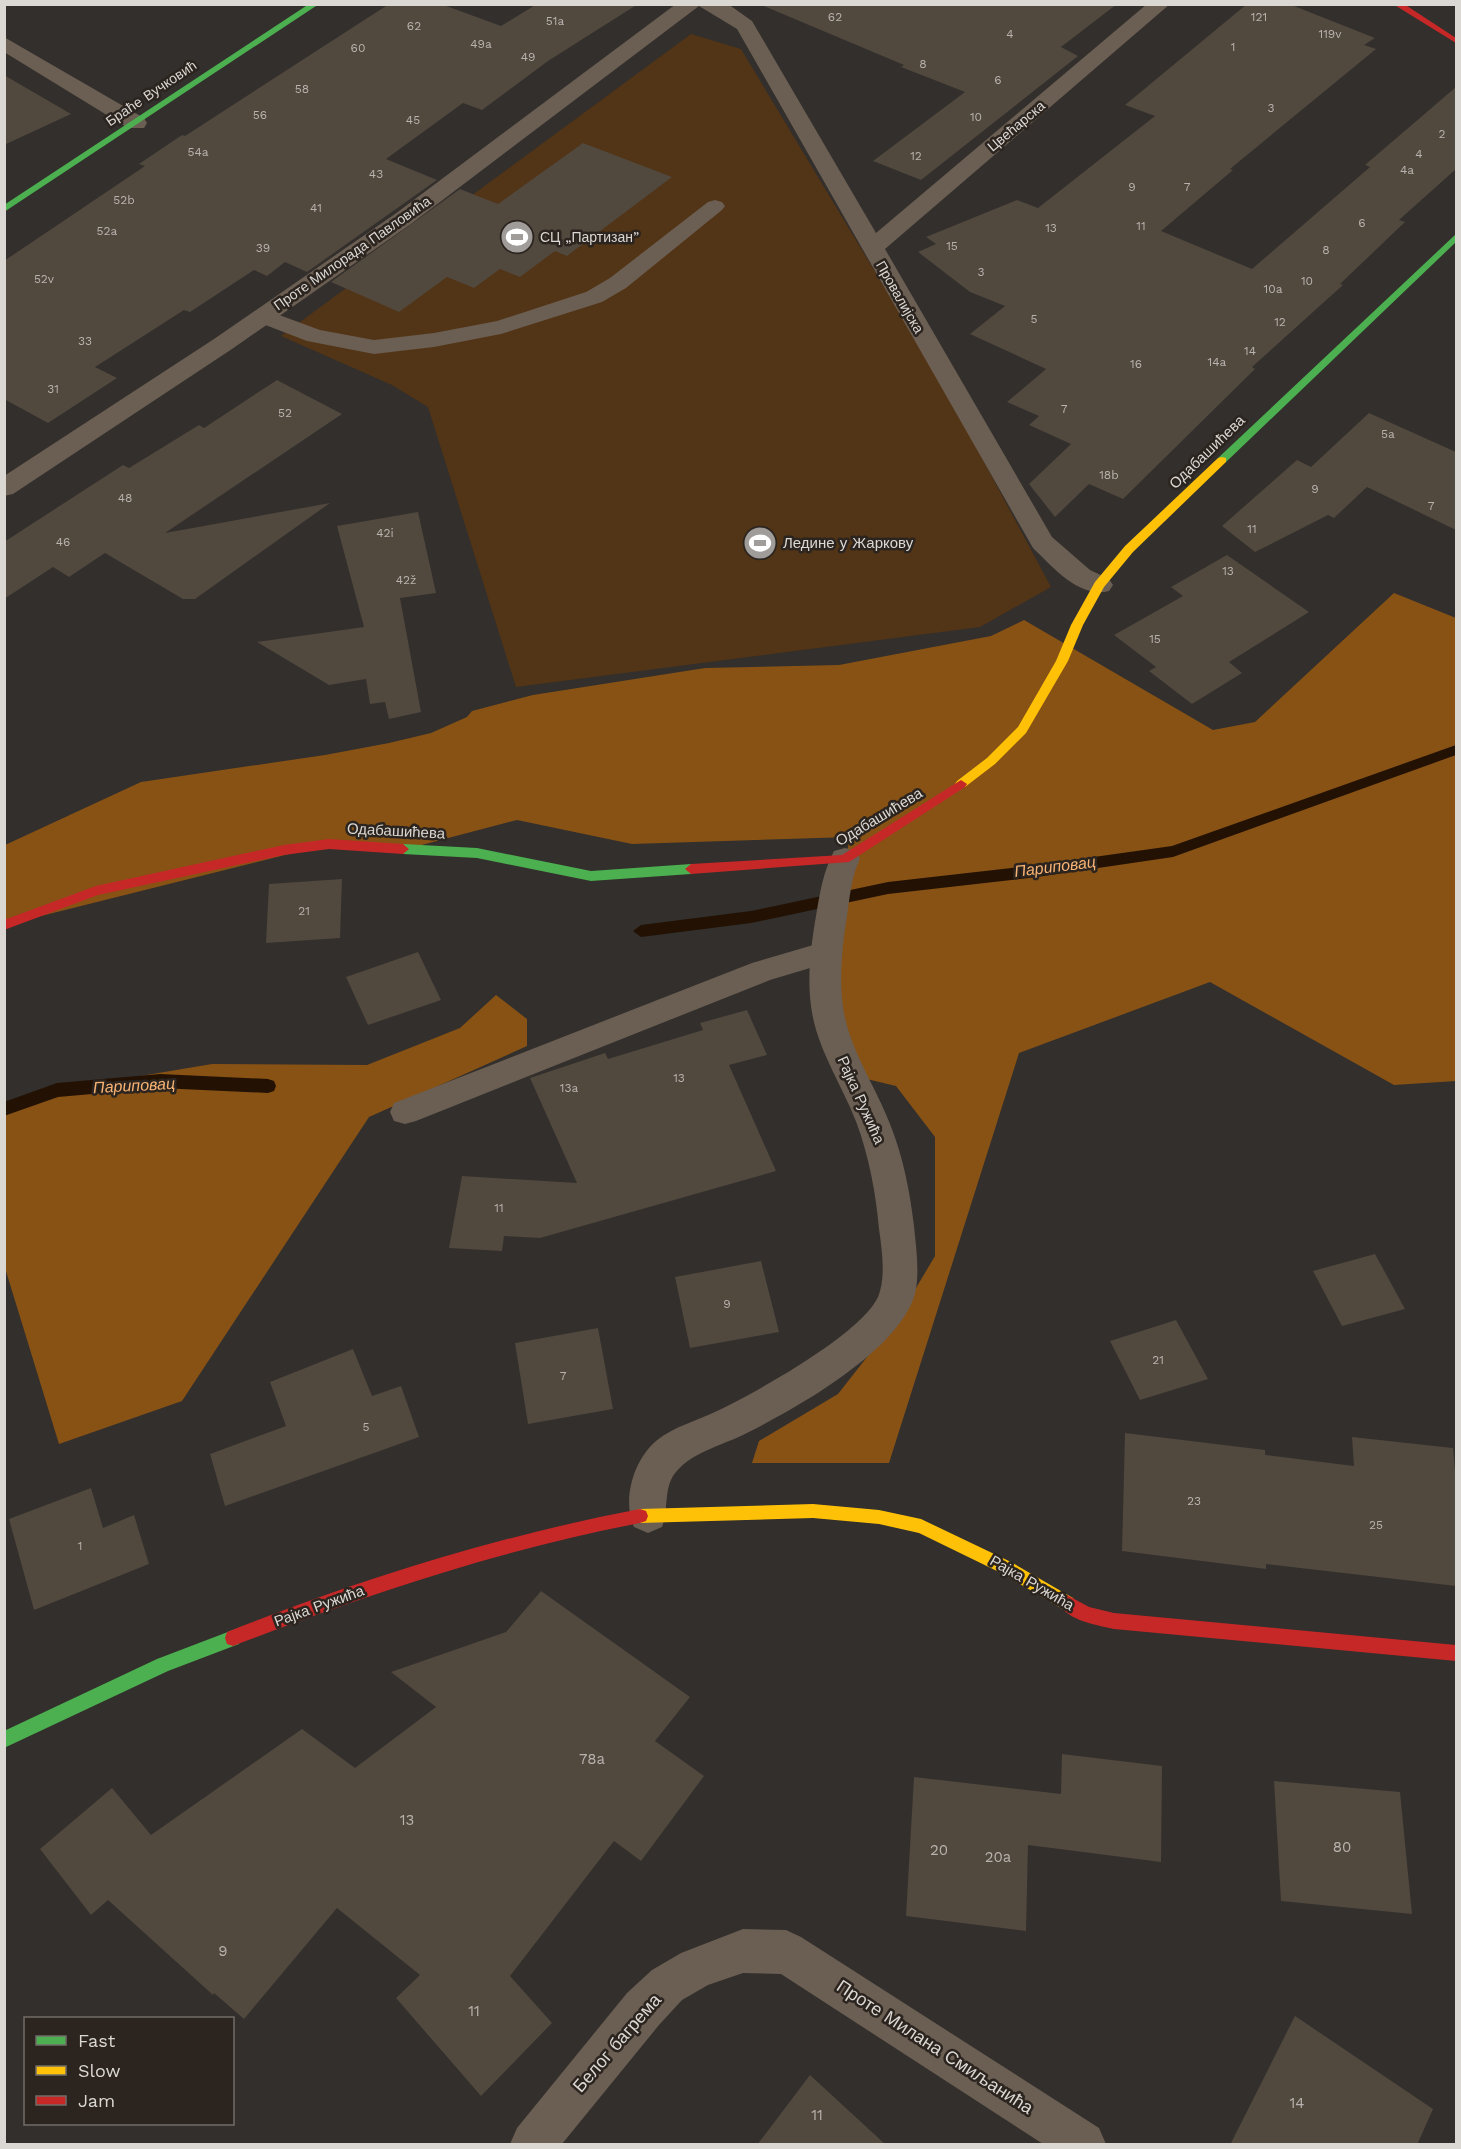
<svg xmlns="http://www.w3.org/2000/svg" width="1461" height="2149" font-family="'Work Sans',sans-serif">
<rect width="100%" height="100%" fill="#322f2c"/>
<path fill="#523416" d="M 691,34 L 741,49 L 939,378 L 1051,587 L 980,627 L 516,687 L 428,407 L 392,385 L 281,336 Z"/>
<path fill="#885215" d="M 1394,593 L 1456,618 L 1456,1081 L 1394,1085 L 1210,982 L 1019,1053 L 889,1463 L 752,1463 L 759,1441 L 838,1394 L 900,1315 L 935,1256 L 935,1137 L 896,1086 L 850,1075 L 827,952 L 850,837 L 632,844 L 517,820 L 414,847 L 329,844 L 5,925 L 5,845 L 141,782 L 325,755 L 389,743 L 431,733 L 467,717 L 472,711 L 533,695 L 705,668 L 839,665 L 991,636 L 1024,620 L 1213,730 L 1255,722 Z
M 496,995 L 527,1019 L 527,1046 L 369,1117 L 182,1401 L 59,1444 L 5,1268 L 4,1111 L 57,1090 L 212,1064 L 367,1065 L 460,1028 Z"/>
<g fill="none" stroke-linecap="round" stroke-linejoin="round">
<path fill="#231204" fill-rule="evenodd" d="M 1456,745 L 1456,755 L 1173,857 L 1037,877 L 888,894 L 751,923 L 641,937 L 633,931 L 641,925 L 751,911 L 888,882 L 1037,865 L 1172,846 Z
M 160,1074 L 268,1079 L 274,1081 L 276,1086 L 274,1091 L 268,1093 L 160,1088 L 58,1097 L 4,1116 L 4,1102 L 57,1083 Z"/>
</g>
<path fill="#51483e" d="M 389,4 L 441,4 L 501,26 L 537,4 L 638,4 L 548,61 L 482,110 L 463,103 L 386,159 L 437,180 L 307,272 L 285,262 L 267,276 L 254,270 L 190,312 L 184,310 L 95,367 L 117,378 L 48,423 L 4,399 L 4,261 L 145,166 L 139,164 L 182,135 L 185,136 Z
M 759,4 L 1117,4 L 1061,47 L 1078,56 L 921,180 L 873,161 L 965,92 L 901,67 L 904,65 Z
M 1247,4 L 1289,4 L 1375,38 L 1364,45 L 1376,49 L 1230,169 L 1233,170 L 1161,231 L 1252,269 L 1370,167 L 1365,165 L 1456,87 L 1456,169 L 1399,220 L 1405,222 L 1340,284 L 1343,285 L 1252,367 L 1255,369 L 1123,499 L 1089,484 L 1055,517 L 1029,484 L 1071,444 L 1029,425 L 1039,416 L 1007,402 L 1046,369 L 970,334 L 1005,306 L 970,292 L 918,252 L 936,244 L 926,237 L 1017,200 L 1038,208 L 1155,116 L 1125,105 Z
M 4,75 L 71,114 L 4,145 Z
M 583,143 L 672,177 L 567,256 L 555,251 L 520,277 L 500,269 L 474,288 L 447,277 L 399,312 L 331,282 L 460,189 L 498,204 Z
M 277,380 L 342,414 L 165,533 L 330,503 L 195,599 L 183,599 L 105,553 L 69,577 L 53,567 L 4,599 L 4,542 L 123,465 L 129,468 L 199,425 L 204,428 Z
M 1369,413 L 1456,452 L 1456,530 L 1367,487 L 1334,518 L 1328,515 L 1255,552 L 1222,526 L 1297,460 L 1311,467 Z
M 418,512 L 436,593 L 400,598 L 421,712 L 389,719 L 385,702 L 370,704 L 366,679 L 329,685 L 257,642 L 364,627 L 337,526 Z
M 1227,555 L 1309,612 L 1229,662 L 1242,673 L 1192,704 L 1149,671 L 1156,667 L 1114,635 L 1183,596 L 1171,587 Z
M 342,879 L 340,938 L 266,943 L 269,884 Z
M 418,952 L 441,1000 L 368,1025 L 346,977 Z
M 747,1010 L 767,1055 L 729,1065 L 776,1171 L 540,1238 L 504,1236 L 502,1251 L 449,1248 L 462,1176 L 577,1183 L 530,1078 L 605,1053 L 608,1059 L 703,1030 L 700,1023 Z
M 1375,1254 L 1405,1309 L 1342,1326 L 1313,1271 Z
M 761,1261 L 779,1332 L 690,1348 L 675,1277 Z
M 1176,1320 L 1208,1379 L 1140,1400 L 1110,1341 Z
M 598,1328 L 613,1409 L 528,1424 L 515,1343 Z
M 353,1349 L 372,1396 L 401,1386 L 419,1437 L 225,1506 L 210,1454 L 286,1426 L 270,1382 Z
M 1125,1433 L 1265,1450 L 1265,1455 L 1354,1466 L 1352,1437 L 1453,1448 L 1456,1482 L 1456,1586 L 1266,1564 L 1266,1569 L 1122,1551 Z
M 91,1488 L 103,1528 L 134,1515 L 149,1564 L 34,1610 L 9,1519 Z
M 541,1591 L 690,1697 L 655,1741 L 704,1776 L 641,1861 L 614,1841 L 510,1976 L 552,2023 L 481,2096 L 396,1998 L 420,1975 L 337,1908 L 244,2019 L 214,1993 L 213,1995 L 108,1900 L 91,1915 L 40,1849 L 112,1788 L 151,1835 L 302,1729 L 355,1768 L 436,1707 L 391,1672 L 506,1632 Z
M 1062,1754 L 1162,1766 L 1161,1862 L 1028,1845 L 1026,1931 L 906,1916 L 914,1777 L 1061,1794 Z
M 1274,1781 L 1400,1792 L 1412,1914 L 1281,1901 Z
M 1295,2016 L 1433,2109 L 1417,2145 L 1230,2145 Z
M 810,2075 L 886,2145 L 757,2145 Z"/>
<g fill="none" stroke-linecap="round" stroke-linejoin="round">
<path fill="#6b5e52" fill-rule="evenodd" d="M 715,200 L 722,202 L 725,206 L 722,210 L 626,288 L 602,302 L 501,334 L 434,347 L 374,354 L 307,341 L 255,321 L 252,316 L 255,311 L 263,309 L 320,330 L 374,340 L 434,333 L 497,321 L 586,292 L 610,278 L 708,202 Z
M 827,941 L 837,944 L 841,952 L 837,960 L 770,980 L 416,1121 L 405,1124 L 394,1121 L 390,1112 L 394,1103 L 752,963 Z"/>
<path fill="#6b5e52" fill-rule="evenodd" d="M 676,4 L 728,4 L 752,21 L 876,233 L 1147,4 L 1170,4 L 885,249 L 1052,537 L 1090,570 L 1109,579 L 1113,585 L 1109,591 C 1079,599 1052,566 1033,548 L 737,29 L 699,6 L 411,224 L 232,349 L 13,494 L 4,496 L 4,476 L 214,339 L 395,214 Z
M 4,37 L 144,118 L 147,123 L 144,128 L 128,128 L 4,52 Z
M 845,848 L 856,851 L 860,859 C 851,877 850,897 847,916 C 842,946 839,977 843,1007 C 849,1049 875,1085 890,1124 C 903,1156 910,1192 914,1226 C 916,1247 920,1273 915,1294 C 898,1352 795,1409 743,1435 C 720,1446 693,1452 676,1472 C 663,1487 669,1510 662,1527 L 648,1533 L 634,1527 C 622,1500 633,1461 656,1441 C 674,1426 697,1421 717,1411 C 755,1393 861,1334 878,1297 C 886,1278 882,1250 879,1229 C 876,1194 869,1157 857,1124 C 842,1084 816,1048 811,1006 C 807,976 811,945 816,916 C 820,892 823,872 834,851 Z
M 743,1929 L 786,1930 L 801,1937 L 1099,2128 L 1106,2144 L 1043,2144 L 781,1974 L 743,1973 L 708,1985 L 682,2000 L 659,2025 L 562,2144 L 510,2144 L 517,2128 L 627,1993 L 652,1970 L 681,1953 Z"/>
<path fill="#4caf50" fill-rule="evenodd" d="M 309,4 L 319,4 L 4,212 L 4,205 Z
M 1456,234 L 1456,242 L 1226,462 L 1218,462 L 1218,458 Z
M 403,844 L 477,848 L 591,871 L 691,864 L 697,869 L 691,874 L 591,881 L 477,858 L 403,854 L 397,849 Z
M 233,1630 L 239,1632 L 241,1638 L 239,1644 L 168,1671 L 4,1748 L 4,1731 L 157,1659 Z"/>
<path fill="#ffc107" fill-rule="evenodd" d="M 1222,457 L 1226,458 L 1226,462 L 1133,552 L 1104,587 L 1083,625 L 1068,661 L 1026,733 L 995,764 L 965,787 L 957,787 L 955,784 L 957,781 L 987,758 L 1018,727 L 1056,661 L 1071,625 L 1095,582 L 1125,546 L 1218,458 Z
M 813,1504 L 879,1510 L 921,1519 L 1011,1562 L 1073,1598 L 1075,1603 L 1073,1608 L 1067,1611 L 1061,1608 L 999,1572 L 919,1533 L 879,1524 L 813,1518 L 640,1523 L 634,1521 L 632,1516 L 634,1511 L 640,1509 Z"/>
<path fill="#c62828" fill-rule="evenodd" d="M 1393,4 L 1404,4 L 1456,38 L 1456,43 Z
M 961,780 L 967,784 L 965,787 L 849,862 L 691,874 L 685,869 L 691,864 L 842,855 Z
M 329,839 L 403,844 L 409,849 L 403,854 L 329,849 L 284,855 L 98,895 L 4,930 L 4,920 L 96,886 L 284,845 Z
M 640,1509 L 646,1511 L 648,1516 L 646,1521 L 640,1523 C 500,1550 366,1595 233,1646 L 227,1644 L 225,1638 L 227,1632 C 361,1579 498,1536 640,1509 Z
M 1067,1595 L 1089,1607 L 1114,1613 L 1456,1645 L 1456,1661 L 1114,1629 C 1097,1625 1067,1621 1059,1603 L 1061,1598 Z"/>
</g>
<defs>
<g id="stadium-disc" transform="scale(1.725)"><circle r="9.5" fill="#a09c99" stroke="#2b241f"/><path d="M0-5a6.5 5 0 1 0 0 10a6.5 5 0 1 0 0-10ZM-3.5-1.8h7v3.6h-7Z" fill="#fff"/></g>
</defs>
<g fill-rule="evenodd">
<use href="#stadium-disc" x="517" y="237"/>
<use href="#stadium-disc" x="760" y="543"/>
</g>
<g text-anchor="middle" stroke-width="5" stroke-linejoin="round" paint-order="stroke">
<g font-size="12" fill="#b8b3ae">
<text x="835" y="21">62</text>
<text x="1259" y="21">121</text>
<text x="555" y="25">51a</text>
<text x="414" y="30">62</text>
<text x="1010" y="38">4</text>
<text x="1330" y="38">119v</text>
<text x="481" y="48">49a</text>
<text x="1233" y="51">1</text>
<text x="358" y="52">60</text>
<text x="528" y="61">49</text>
<text x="923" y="68">8</text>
<text x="998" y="84">6</text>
<text x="302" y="93">58</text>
<text x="1271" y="112">3</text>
<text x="260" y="119">56</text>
<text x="976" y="121">10</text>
<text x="413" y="124">45</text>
<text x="1442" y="138">2</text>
<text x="198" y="156">54a</text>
<text x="1419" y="158">4</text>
<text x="916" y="160">12</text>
<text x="1407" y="174">4a</text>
<text x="376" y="178">43</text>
<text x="1132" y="191">9</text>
<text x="1187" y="191">7</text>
<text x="124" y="204">52b</text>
<text x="316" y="212">41</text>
<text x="1362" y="227">6</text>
<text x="1141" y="230">11</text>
<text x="1051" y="232">13</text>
<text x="107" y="235">52a</text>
<text x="952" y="250">15</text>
<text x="263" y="252">39</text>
<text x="1326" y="254">8</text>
<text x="981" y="276">3</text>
<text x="44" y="283">52v</text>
<text x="1307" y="285">10</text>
<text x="1273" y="293">10a</text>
<text x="1034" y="323">5</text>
<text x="1280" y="326">12</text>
<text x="85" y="345">33</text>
<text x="1250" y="355">14</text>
<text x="1217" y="366">14a</text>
<text x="1136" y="368">16</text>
<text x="53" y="393">31</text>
<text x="1064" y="413">7</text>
<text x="285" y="417">52</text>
<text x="1388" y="438">5a</text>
<text x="1109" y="479">18b</text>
<text x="1315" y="493">9</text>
<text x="125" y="502">48</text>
<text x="1431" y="510">7</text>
<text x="1252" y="533">11</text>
<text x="385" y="537">42i</text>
<text x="63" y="546">46</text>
<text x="1228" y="575">13</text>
<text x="406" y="584">42ž</text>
<text x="1155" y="643">15</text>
<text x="304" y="915">21</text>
<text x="679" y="1082">13</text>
<text x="569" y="1092">13a</text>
<text x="499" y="1212">11</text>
<text x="727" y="1308">9</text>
<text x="1158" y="1364">21</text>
<text x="563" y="1380">7</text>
<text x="366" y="1431">5</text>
<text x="1194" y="1505">23</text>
<text x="1376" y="1529">25</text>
<text x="80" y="1550">1</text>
</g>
<g font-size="14" fill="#dbd7d3" stroke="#2b241f">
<text transform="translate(151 93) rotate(-34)" y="5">Браће Вучковић</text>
<text transform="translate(1016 126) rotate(-40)" y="5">Цвећарска</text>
<text transform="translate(352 253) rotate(-35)" y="5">Проте Милорада Павловића</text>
<text transform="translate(900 297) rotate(60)" y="5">Провалијска</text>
</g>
<g font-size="14" fill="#dbd7d3" stroke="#2b241f" text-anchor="start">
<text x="540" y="242">СЦ „Партизан”</text>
</g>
<g font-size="15" fill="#dbd7d3" stroke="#2b241f">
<text transform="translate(1207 452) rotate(-44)" y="5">Одабашићева</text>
<text transform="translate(879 817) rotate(-31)" y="5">Одабашићева</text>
<text transform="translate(396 831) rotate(3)" y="5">Одабашићева</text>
<text transform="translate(861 1100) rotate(66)" y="5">Рајка Ружића</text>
<text transform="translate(1032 1583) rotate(30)" y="5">Рајка Ружића</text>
<text transform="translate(319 1606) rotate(-20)" y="5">Рајка Ружића</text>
</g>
<g font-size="15" fill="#dbd7d3" stroke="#2b241f" text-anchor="start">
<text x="783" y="548">Ледине у Жаркову</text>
</g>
<g font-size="15" fill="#b8b3ae">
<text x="592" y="1764">78a</text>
<text x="407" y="1825">13</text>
<text x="1342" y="1852">80</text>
<text x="939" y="1855">20</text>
<text x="998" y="1862">20a</text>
<text x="223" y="1956">9</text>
<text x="474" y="2016">11</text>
<text x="1297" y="2108">14</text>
<text x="817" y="2120">11</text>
</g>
<g font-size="16" font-style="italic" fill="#f8b374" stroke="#2b241f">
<text transform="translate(1055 866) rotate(-7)" y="6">Париповац</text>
<text transform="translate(134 1085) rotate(-3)" y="6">Париповац</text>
</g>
<g font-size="18" fill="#dbd7d3" stroke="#2b241f">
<text transform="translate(617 2043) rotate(-49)" y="6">Белог багрема</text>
<text transform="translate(935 2047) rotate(33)" y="6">Проте Милана Смиљанића</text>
</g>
</g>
<rect width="1461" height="2149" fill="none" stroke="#dbd7d3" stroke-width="12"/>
<rect x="24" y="2017" width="210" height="108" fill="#2b241f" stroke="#716c67" stroke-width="1.5"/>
<rect x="36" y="2036" width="30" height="9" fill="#4caf50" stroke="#716c67" stroke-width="1.5"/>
<text x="78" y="2047" font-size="18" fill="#dbd7d3">Fast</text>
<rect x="36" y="2066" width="30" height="9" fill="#ffc107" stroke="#716c67" stroke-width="1.5"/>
<text x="78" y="2077" font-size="18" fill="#dbd7d3">Slow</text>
<rect x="36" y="2096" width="30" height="9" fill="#c62828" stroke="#716c67" stroke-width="1.5"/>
<text x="78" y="2107" font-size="18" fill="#dbd7d3">Jam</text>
</svg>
